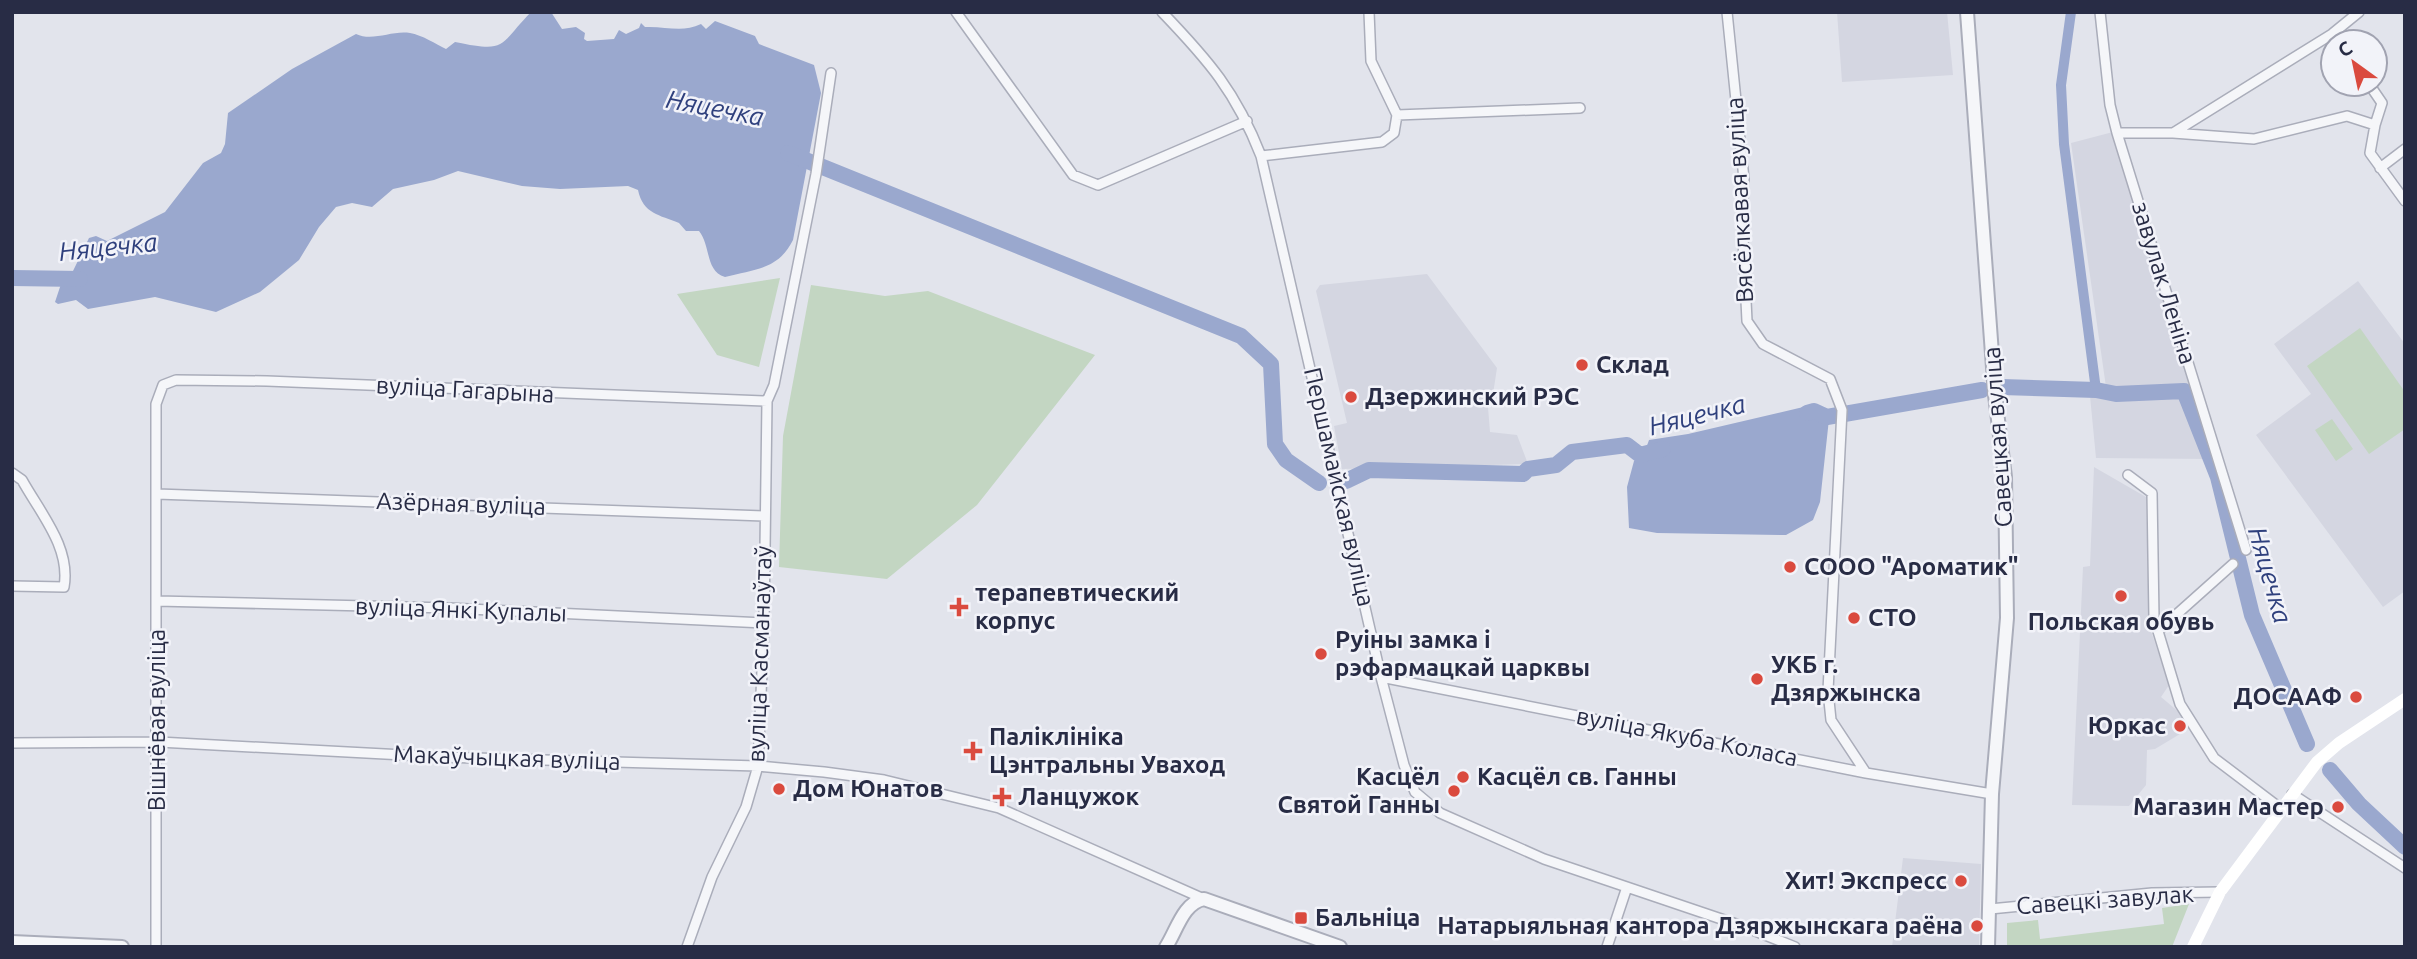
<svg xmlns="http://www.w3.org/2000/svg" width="2417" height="959" font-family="Ubuntu,sans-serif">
<rect width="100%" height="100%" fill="#e2e4ec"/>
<path fill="#d4d6e1" d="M 1837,12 L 1947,12 L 1953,75 L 1842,82 Z
M 2113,132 L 2185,364 L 2210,459 L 2096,458 L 2090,396 L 2106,387 L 2071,143 Z
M 1427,274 L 1497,368 L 1493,394 L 1487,395 L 1490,432 L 1517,435 L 1528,464 L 1342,469 L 1334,426 L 1347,423 L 1316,291 L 1320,285 Z
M 2358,281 L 2405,344 L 2405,591 L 2383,607 L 2256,435 L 2311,394 L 2274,344 Z
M 2094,467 L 2146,497 L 2149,625 L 2169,685 L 2161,697 L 2180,713 L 2190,728 L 2155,749 L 2147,750 L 2146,785 L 2129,806 L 2072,805 L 2083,567 L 2090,566 Z
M 1903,858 L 1981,864 L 1979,947 L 1892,947 Z"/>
<path fill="#c3d6c2" d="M 780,278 L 759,367 L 717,355 L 677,294 Z
M 811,285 L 885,296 L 928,291 L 1095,355 L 977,505 L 887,579 L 779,567 L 783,436 Z
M 2360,328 L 2405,392 L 2405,429 L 2369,454 L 2307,366 Z
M 2332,419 L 2353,449 L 2336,461 L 2315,430 Z
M 2189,904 L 2172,947 L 2007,947 L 2007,923 L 2038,920 L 2040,939 L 2164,924 L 2162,908 Z"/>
<path fill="#9aa8ce" d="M 531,12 L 551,12 L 562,29 L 576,27 L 585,33 L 584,39 L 587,41 L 614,39 L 619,30 L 626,34 L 639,28 L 641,23 L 645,27 C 666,26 682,33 701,24 L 706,29 L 715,21 L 755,36 L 759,44 L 814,65 L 821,93 L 793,240 C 778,270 755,269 725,277 C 705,271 711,246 699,231 L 686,231 L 679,223 C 660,215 643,214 638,190 L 628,186 L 560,189 L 522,186 L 458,171 L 434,180 L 393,189 L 372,207 L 352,203 L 336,207 L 319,227 L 299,260 L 260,292 L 216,312 L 155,297 L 88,309 L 76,300 L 58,304 L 55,302 L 62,281 L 59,273 L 73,271 L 89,238 L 96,236 L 107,241 L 165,212 L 203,163 L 221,153 L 225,144 L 228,113 L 292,69 L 356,34 C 373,42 392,30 410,33 C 422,35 436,44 446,49 L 455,42 C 508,53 498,46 531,12 Z
M 1816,404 L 1829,419 L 1820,502 L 1813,520 L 1786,535 L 1657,533 L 1629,528 L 1627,487 L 1634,461 L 1644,454 L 1649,440 L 1688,434 Z"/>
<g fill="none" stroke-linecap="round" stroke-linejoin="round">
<path stroke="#9aa8ce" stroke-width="10" d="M 2071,12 L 2061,85 L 2064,144 L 2096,390"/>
<path stroke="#9aa8ce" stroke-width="16" d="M 788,153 L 1241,336 L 1271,364 L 1275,444 L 1286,460 L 1319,483
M 12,278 L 80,279
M 2002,387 L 2096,390 L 2116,394 L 2184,391 L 2218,477 L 2252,615 L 2307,744
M 1807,413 L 1814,411 L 1827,417 L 1982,390
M 1346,481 L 1369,470 L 1523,474 L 1528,469 L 1556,465 L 1572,452 L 1627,445 L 1640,455 L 1663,449
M 2330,770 L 2359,804 L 2405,847"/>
<g stroke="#aaadba" stroke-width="12">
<path id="minor" d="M 956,12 L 1073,175 L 1098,185 L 1247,121
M 1162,12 C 1209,61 1236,92 1261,156 L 1381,677 L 1404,765 L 1415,792 L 1440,813 L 1544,859 L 1745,927 L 1795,947
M 1369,12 L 1371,61 L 1397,115
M 1727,12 L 1744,179 L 1742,219 L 1747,321 L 1763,344 L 1830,379 L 1842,410 L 1828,691 L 1831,720 L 1866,773
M 2100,12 L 2110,105 L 2117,133 L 2246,550
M 2369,84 L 2382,103 L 2375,125
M 1397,115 L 1580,108
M 2117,133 L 2173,133 L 2254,139 L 2347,116 L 2375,125 L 2370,153 L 2405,201
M 2173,133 L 2332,34 L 2359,12
M 1261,156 L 1382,142 L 1394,133 L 1397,115
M 2380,168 L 2405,149
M 12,473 L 22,480 C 41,514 71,548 64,587 L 12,586
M 2128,475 L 2152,493 L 2154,618 L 2180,704 L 2214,758 L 2280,808
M 157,494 L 765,516
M 157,601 L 449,608 L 764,623
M 2158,631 L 2233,564
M 1381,677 L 1866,773 L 1992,794
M 12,743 L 159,742 L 441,757 L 758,766 L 824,772 L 884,780 L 999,808 L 1204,899
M 2292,794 L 2405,868
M 1990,909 L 2152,893 L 2220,892
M 156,947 L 156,404 L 163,385 L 176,380 L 267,381 L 767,401
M 687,947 L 712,877 L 746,807 L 758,766 L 764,623 L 767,401 L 774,385 L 816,174 L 831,73
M 1607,947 L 1627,887"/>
</g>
<g stroke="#aaadba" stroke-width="16">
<path id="tertiary" d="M 1967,12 L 1995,395 L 2005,477 L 2007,618 L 1992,794 L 1988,947
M 12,942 L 122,947
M 1166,947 C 1177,930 1183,903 1204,899 L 1340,947"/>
</g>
<use href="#minor" stroke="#f5f6f9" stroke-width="9"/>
<use href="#tertiary" stroke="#f5f6f9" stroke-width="12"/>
<path stroke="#fff" stroke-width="12" d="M 2193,947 L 2220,892 L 2317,762 L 2339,743 L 2405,699"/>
</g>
<g fill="#da4a3e" stroke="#f2f3f9" stroke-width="2.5">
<circle cx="1582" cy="365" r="7"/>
<circle cx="1351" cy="397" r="7"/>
<circle cx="1790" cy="567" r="7"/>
<circle cx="2121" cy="596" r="7"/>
<path d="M955.5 596.5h7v7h7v7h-7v7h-7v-7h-7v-7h7z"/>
<circle cx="1854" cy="618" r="7"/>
<circle cx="1321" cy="654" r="7"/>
<circle cx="1757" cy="679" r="7"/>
<circle cx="2356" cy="697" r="7"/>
<circle cx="2180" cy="726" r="7"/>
<path d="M969.5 740.5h7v7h7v7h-7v7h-7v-7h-7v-7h7z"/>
<circle cx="1463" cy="777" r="7"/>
<circle cx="779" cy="789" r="7"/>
<circle cx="1454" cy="791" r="7"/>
<path d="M998.5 786.5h7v7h7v7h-7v7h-7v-7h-7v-7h7z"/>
<circle cx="2338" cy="807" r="7"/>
<circle cx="1961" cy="881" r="7"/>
<rect x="1294" y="911" width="14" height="14" rx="3.5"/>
<circle cx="1977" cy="926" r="7"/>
</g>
<g text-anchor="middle" stroke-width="5" stroke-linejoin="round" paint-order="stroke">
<g font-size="24" fill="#282c45" stroke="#f2f3f9">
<text transform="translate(1740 200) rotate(-93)" y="8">Вясёлкавая вуліца</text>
<text transform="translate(2164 283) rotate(73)" y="8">завулак Леніна</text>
<text transform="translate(465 390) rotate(3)" y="8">вуліца Гагарына</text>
<text transform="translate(1998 437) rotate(-94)" y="8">Савецкая вуліца</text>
<text transform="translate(1339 487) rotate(77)" y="8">Першамайская вуліца</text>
<text transform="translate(461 504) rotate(2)" y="8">Азёрная вуліца</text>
<text transform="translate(461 610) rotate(2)" y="8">вуліца Янкі Купалы</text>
<text transform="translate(760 654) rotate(-88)" y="8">вуліца Касманаўтаў</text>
<text transform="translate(157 720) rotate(-90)" y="8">Вішнёвая вуліца</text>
<text transform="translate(1687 737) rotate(11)" y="8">вуліца Якуба Коласа</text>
<text transform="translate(507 758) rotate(2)" y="8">Макаўчыцкая вуліца</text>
<text transform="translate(2105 900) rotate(-4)" y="8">Савецкі завулак</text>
</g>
<g font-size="24" font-weight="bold" fill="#282c45" stroke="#f2f3f9" text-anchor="start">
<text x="1596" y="373">Склад</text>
<text x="1365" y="405">Дзержинский РЭС</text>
<text x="1804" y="575">СООО "Ароматик"</text>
<text x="975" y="601">терапевтический<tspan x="975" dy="28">корпус</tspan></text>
<text x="1868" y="626">СТО</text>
<text x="2121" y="630" text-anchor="middle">Польская обувь</text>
<text x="1335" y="648">Руіны замка і<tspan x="1335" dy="28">рэфармацкай царквы</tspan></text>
<text x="1771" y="673">УКБ г.<tspan x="1771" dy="28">Дзяржынска</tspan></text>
<text x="2342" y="705" text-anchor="end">ДОСААФ</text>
<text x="2166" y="734" text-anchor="end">Юркас</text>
<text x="989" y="745">Паліклініка<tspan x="989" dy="28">Цэнтральны Уваход</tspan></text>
<text x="1440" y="785" text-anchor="end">Касцёл<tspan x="1440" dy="28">Святой Ганны</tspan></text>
<text x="1477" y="785">Касцёл св. Ганны</text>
<text x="793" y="797">Дом Юнатов</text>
<text x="1018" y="805">Ланцужок</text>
<text x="2324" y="815" text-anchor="end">Магазин Мастер</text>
<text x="1947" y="889" text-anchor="end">Хит! Экспресс</text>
<text x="1315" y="926">Бальніца</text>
<text x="1963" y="934" text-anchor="end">Натарыяльная кантора Дзяржынскага раёна</text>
</g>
<g font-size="26" font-style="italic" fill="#2f407d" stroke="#f2f3f9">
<text transform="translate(715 108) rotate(11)" y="9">Няцечка</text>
<text transform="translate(108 247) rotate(-6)" y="9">Няцечка</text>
<text transform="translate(1697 415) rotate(-14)" y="9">Няцечка</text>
<text transform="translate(2270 575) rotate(74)" y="9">Няцечка</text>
</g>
</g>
<rect width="2417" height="959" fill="none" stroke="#282c45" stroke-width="28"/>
<g transform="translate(2354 63) rotate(327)"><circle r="33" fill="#f2f3f9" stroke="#a1a3b1" stroke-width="2"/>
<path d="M0-5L12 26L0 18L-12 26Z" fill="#da4a3e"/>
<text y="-10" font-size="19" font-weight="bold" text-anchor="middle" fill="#282c45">С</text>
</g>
</svg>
